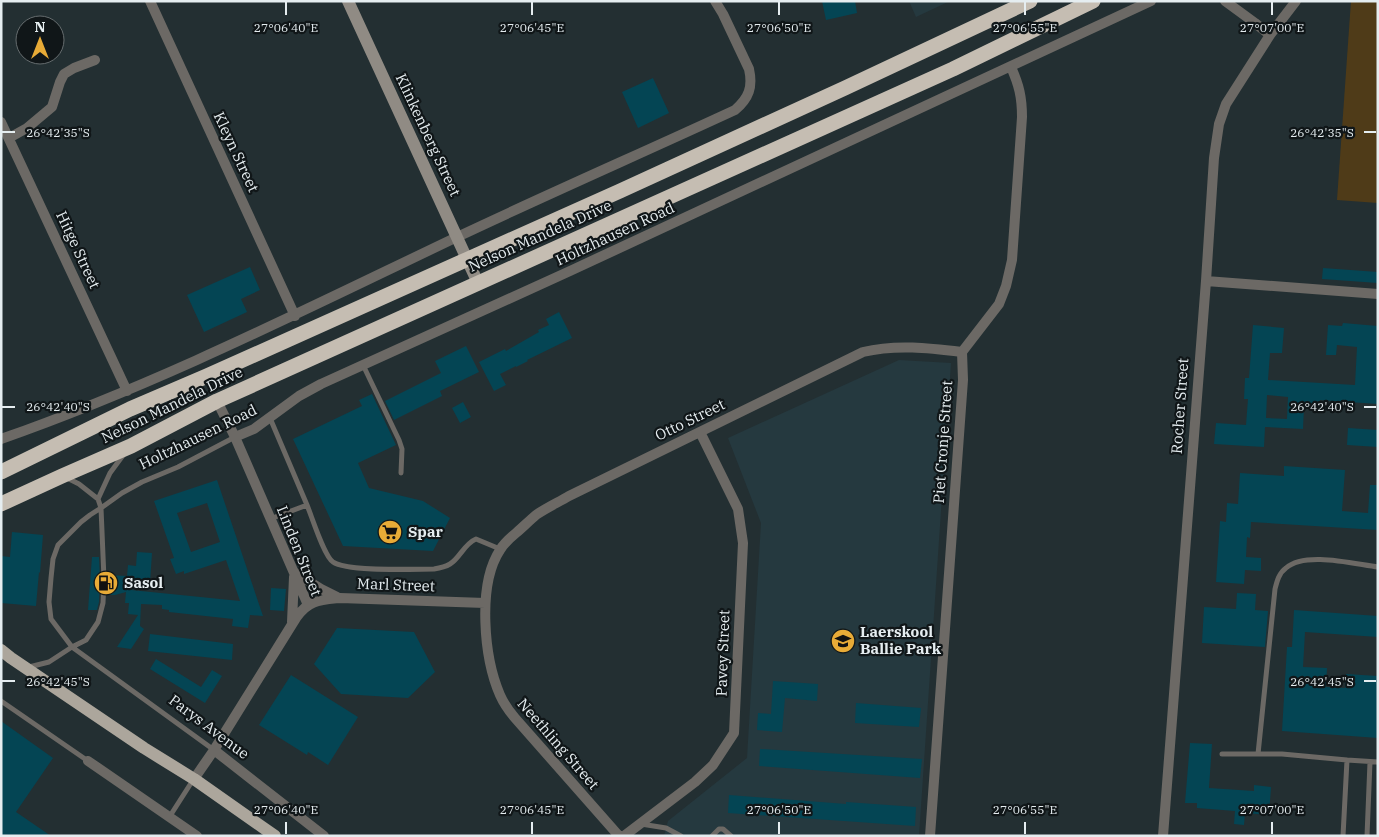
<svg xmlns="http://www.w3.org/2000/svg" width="1379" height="837" font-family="'IBM Plex Serif',serif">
<rect width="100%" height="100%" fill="#232f32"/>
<path fill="#25393f" d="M 909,1 L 950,1 L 916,17 Z
M 899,360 L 951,363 L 919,836 L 664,836 L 668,821 L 747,758 L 761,523 L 728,438 Z"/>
<path fill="#4f3b18" d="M 1351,1 L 1378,1 L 1378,203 L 1337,200 Z"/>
<path fill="#044554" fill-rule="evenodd" d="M 822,1 L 855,1 L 857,13 L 826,20 Z
M 653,78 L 669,113 L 638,128 L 622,92 Z
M 250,267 L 260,290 L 241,299 L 247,312 L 204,332 L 187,295 Z
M 1323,268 L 1378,272 L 1378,283 L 1322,279 Z
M 559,312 L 572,338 L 527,360 L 528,361 L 516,367 L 516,366 L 500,374 L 506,385 L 494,391 L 479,362 L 505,349 L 506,351 L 539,332 L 538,330 L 549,325 L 546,319 Z
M 1343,323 L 1378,326 L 1378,404 L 1320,400 L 1320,407 L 1304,406 L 1303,429 L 1265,427 L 1264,447 L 1214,444 L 1216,423 L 1246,425 L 1248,399 L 1244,399 L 1245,378 L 1249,378 L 1253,325 L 1284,328 L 1282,353 L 1270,353 L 1268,380 L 1355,385 L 1357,347 L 1337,345 L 1336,355 L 1326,355 L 1328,325 L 1342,326 ZM 1267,395 L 1288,397 L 1287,419 L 1266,418 Z
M 466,346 L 479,372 L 440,391 L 442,396 L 394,420 L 385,401 L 441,373 L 435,361 Z
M 372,394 L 396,445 L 358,463 L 369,488 L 423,501 L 450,518 L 433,551 L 343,546 L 293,439 L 362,406 L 359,400 Z
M 463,402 L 471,417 L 460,423 L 452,408 Z
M 1348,428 L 1378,430 L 1378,447 L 1347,445 Z
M 1284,466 L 1345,470 L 1342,511 L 1368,513 L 1370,485 L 1378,485 L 1378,530 L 1251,522 L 1250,538 L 1247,537 L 1246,557 L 1261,558 L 1261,571 L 1245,570 L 1244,584 L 1216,582 L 1220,521 L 1226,522 L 1227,503 L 1238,504 L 1240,473 L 1284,476 Z
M 217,480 L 263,616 L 250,615 L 248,628 L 232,626 L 233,619 L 169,612 L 169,610 L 162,609 L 162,605 L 141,604 L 140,626 L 144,629 L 131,649 L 117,647 L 138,615 L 128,614 L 129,603 L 125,603 L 126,592 L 115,595 L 108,595 L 108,575 L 127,576 L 128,565 L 136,566 L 137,552 L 152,553 L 150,583 L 131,590 L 240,601 L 226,560 L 184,574 L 184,571 L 176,574 L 170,559 L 174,558 L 154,501 ZM 207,503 L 220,542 L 191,552 L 177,513 Z
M 12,532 L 43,535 L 40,573 L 39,572 L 36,606 L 1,603 L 1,556 L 10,557 Z
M 92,557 L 99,557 L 100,579 L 99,602 L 97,610 L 88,610 Z
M 271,588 L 286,589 L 284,611 L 270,610 Z
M 1237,593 L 1256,594 L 1255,610 L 1268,611 L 1265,647 L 1202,643 L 1204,607 L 1236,609 Z
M 1294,610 L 1378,616 L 1378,637 L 1305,632 L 1303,667 L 1327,668 L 1326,687 L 1345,688 L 1346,674 L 1378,676 L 1378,738 L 1282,731 L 1287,647 L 1292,647 Z
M 337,628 L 414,632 L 435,672 L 408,698 L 341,694 L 314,664 Z
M 150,634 L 233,644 L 232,660 L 148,651 Z
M 156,659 L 201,687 L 212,670 L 222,676 L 205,703 L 150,669 Z
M 291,675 L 358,717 L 328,765 L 308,752 L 307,755 L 259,725 Z
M 773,681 L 818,684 L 817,701 L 785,698 L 782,732 L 757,730 L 758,713 L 771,714 Z
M 856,703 L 921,708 L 919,727 L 855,723 Z
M 1,721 L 53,758 L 16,812 L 51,836 L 1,836 Z
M 1190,743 L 1212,744 L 1209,788 L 1254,791 L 1254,785 L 1271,787 L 1269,815 L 1245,813 L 1244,825 L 1234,824 L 1235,811 L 1197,808 L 1197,803 L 1185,803 Z
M 760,749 L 922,759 L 920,778 L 759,766 Z
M 729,795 L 846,804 L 846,802 L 916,807 L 915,826 L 728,813 Z"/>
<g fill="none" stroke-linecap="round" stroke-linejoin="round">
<path stroke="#6c6965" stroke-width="5" d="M 363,365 L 399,440 L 402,449 L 401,473
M 270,418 L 307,505 L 270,519
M 67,478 L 79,484 L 98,499 L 101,508 L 90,515 L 81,522 L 58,545 L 53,559 L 51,578 L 49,602 L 51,619 L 72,647 L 214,750
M 98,499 L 110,473 L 124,454
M 307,505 C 312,517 324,556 333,562 C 347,572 414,569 434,569 C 440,568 445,567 450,564 C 460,558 464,544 476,539 L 500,549
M 29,667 L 49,662 L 72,647 L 86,640 L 98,622 L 103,603 L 104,579 L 101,508 L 122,493 L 142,482 L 178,467 L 235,437
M 1,701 L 88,761
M 1222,754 L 1282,754 L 1347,760
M 1258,754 L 1275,589 C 1277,581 1279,573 1286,568 C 1305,551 1354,564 1378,567
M 170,816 L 193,780
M 641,824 L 666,828 L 681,836
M 712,836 L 719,829 L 723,829 L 731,836
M 1343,836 L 1347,760 L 1378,762
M 1367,836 L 1370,762"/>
<path stroke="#6c6965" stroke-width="10" d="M 150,1 L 295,316
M 1225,1 L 1255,23 L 1270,35
M 1,122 L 127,391
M 9,138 L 27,128 L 52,107 L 60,82 L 64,74 L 74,68 L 95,60
M 1206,281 L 1378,294
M 217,401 L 235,437 L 308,605
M 235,437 L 254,429 L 299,396 L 321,384 L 570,271 L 1151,1
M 1,439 C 158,384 306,309 455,238 C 548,194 642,153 735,110 C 749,98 753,87 749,69 L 723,14 L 715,1
M 294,572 L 321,589 L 337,597
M 292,622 L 294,577
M 214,750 L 324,836
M 88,761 L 197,836
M 194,779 L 214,750 L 296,618 C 308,600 320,600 340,598 L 485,603
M 619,836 L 515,718 C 509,711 504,704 500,695 C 484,658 477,585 500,550 C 504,543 510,538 516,533 C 523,527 529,521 536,515 C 546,508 559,502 569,496 L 863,352 C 896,344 929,348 962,352
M 624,836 L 695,782 L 713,765 L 734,733 L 743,543 L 738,509 L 700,432
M 930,836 L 963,380 L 962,352 L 999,304 L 1006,286 L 1012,260 L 1022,117 C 1022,97 1019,85 1011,67
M 1163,836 L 1206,281 L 1214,158 L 1219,124 L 1226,104 L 1270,35 L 1296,1"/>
<path stroke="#908b84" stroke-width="12" d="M 348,1 L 478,283"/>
<path stroke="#aca69c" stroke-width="12" d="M 1,650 L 11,658 L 144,748 L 194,779 L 275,836"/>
<path stroke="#c5bdb2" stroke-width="15" d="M 1,472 L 130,409 L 207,376 L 468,259 L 620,191 L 845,88 L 1030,1
M 1,504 L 62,476 L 131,446 L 217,401 L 953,69 L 1093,1"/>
</g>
<path fill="none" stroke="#e5edf0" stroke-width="2" d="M 286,2 L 286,15M 532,2 L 532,15M 779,2 L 779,15M 1025,2 L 1025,15M 1272,2 L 1272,15M 2,132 L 15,132M 1364,132 L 1376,132M 2,407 L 15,407M 1364,407 L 1376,407M 2,681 L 15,681M 1364,681 L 1376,681M 286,822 L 286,834M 532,822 L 532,834M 779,822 L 779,834M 1025,822 L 1025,834M 1272,822 L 1272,834"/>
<defs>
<g id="supermarket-disc" transform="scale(1.25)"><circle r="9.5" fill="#e8ab37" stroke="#101618"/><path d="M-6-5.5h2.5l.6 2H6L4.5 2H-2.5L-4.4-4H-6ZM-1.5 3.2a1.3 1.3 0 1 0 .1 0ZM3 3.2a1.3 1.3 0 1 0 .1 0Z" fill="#111"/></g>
<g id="fuel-disc" transform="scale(1.25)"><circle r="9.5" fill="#e8ab37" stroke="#101618"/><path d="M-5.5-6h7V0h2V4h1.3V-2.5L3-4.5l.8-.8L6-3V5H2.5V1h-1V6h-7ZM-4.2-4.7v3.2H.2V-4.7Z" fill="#111"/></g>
<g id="school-disc" transform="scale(1.25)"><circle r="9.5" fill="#e8ab37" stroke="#101618"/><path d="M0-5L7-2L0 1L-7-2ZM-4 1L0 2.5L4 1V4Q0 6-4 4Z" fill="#111"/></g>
</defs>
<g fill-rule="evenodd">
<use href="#supermarket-disc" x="390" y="532"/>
<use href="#fuel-disc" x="106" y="583"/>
<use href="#school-disc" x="843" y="641"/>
</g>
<g text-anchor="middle" stroke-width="4.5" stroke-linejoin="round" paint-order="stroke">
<g font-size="15" fill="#e5edf0" stroke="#101618">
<text transform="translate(428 135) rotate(65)" y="5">Klinkenberg Street</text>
<text transform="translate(236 152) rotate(65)" y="5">Kleyn Street</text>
<text transform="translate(615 234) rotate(-25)" y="5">Holtzhausen Road</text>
<text transform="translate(540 236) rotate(-24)" y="5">Nelson Mandela Drive</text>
<text transform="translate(78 250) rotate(65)" y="5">Hitge Street</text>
<text transform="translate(172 405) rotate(-26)" y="5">Nelson Mandela Drive</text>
<text transform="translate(1180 406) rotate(-86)" y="5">Rocher Street</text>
<text transform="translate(690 420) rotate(-26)" y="5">Otto Street</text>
<text transform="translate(198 437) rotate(-26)" y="5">Holtzhausen Road</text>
<text transform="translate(943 442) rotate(-86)" y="5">Piet Cronje Street</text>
<text transform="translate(299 551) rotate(68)" y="5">Linden Street</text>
<text transform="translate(396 585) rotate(2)" y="5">Marl Street</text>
<text transform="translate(723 653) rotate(-88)" y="5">Pavey Street</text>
<text transform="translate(209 727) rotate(37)" y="5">Parys Avenue</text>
<text transform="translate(558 744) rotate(49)" y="5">Neethling Street</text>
</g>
<g font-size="15" font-weight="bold" fill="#e5edf0" stroke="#101618" text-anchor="start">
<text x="408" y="537">Spar</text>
<text x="124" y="588">Sasol</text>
<text x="860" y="637">Laerskool<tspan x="860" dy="17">Ballie Park</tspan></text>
</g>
</g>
<g font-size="12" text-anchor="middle" fill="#e5edf0" stroke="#101618" stroke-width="4.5" stroke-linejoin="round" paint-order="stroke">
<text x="286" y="32">27°06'40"E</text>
<text x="532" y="32">27°06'45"E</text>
<text x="779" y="32">27°06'50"E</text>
<text x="1025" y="32">27°06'55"E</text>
<text x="1272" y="32">27°07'00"E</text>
<text x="58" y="137">26°42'35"S</text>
<text x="1322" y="137">26°42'35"S</text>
<text x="58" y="411">26°42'40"S</text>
<text x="1322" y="411">26°42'40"S</text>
<text x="58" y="686">26°42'45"S</text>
<text x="1322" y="686">26°42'45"S</text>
<text x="286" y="814">27°06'40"E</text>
<text x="532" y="814">27°06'45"E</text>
<text x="779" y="814">27°06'50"E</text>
<text x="1025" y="814">27°06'55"E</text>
<text x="1272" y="814">27°07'00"E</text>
</g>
<rect width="1379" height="837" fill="none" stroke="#e5edf0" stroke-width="5"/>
<g transform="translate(40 40)"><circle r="24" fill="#101618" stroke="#656c6e"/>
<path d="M0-4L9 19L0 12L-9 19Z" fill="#e8ab37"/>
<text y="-8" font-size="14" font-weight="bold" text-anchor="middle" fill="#e5edf0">N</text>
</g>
</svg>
